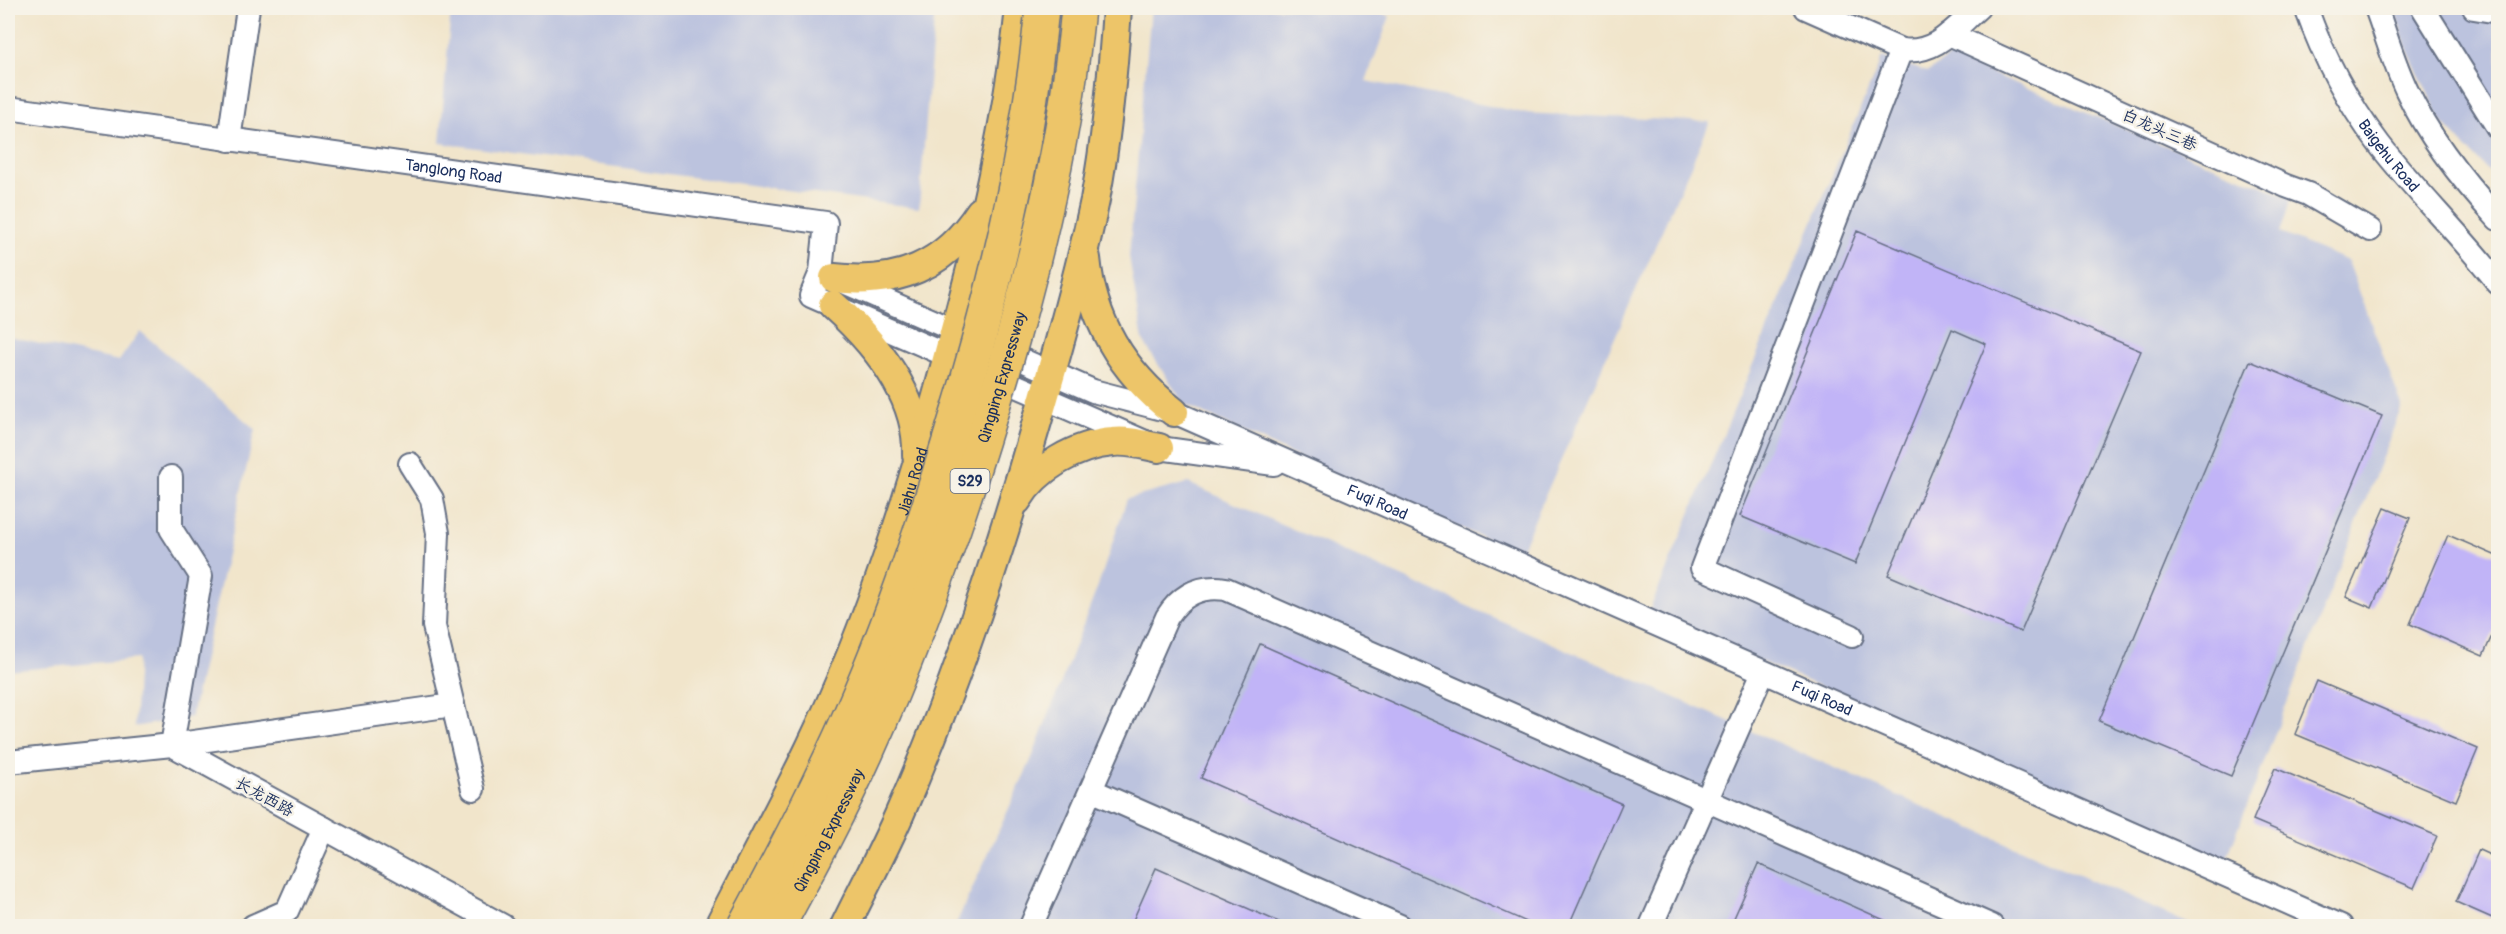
<svg xmlns="http://www.w3.org/2000/svg" width="2506" height="934" font-family="Pangolin,'LXGW WenKai TC',sans-serif">
<rect width="100%" height="100%" fill="#f7f3e8"/>
<filter id="ink" filterUnits="userSpaceOnUse"><feTurbulence type="fractalNoise" baseFrequency=".0167" numOctaves="2"/><feDisplacementMap in="SourceGraphic" scale="12" xChannelSelector="R" yChannelSelector="G"/><feConvolveMatrix kernelMatrix="1 2 1 2 8 2 1 2 1" color-interpolation-filters="sRGB"/></filter>
<filter id="wash" filterUnits="userSpaceOnUse"><feTurbulence type="fractalNoise" baseFrequency=".008" numOctaves="4" result="noise"/><feDisplacementMap in="SourceGraphic" scale="24" xChannelSelector="R" yChannelSelector="G"/><feGaussianBlur stdDeviation="1.35" result="paint"/><feColorMatrix in="noise" values="0 0 0 0 0 0 0 0 0 0 0 0 0 0 0 0 0 1.4 0 .05"/><feComposite in="paint" operator="in"/></filter>
<g filter="url(#wash)">
<rect width="100%" height="100%" fill="#f1e5cb"/>
<path fill="#bcc3de" d="M 451,8 L 935,8 L 919,208 L 440,143 Z
M 1151,8 L 1367,8 L 1390,16 L 1366,81 L 1524,113 L 1710,122 L 1520,553 L 1362,487 L 1184,404 L 1143,341 L 1129,256 Z
M 2394,8 L 2498,8 L 2498,181 L 2441,121 L 2406,47 Z
M 1950,56 L 2291,198 L 2280,233 L 2348,261 L 2402,406 L 2225,863 L 2034,777 L 1648,614 L 1882,57 L 1928,72 Z
M 140,331 L 255,429 L 191,717 L 134,727 L 138,659 L 8,671 L 8,337 L 119,361 Z
M 1188,483 L 2194,926 L 955,926 L 1032,758 L 1098,586 L 1127,499 Z"/>
<g id="blocks">
<path fill="#c1b4f7" d="M 1857,231 L 2141,351 L 2021,632 L 1888,575 L 1986,344 L 1952,329 L 1855,564 L 1740,516 Z
M 2250,361 L 2382,416 L 2231,776 L 2099,721 Z
M 2385,508 L 2410,518 L 2372,608 L 2346,597 Z
M 2448,535 L 2499,557 L 2499,620 L 2483,656 L 2410,624 Z
M 1260,644 L 1622,804 L 1568,927 L 1538,927 L 1201,778 Z
M 2317,681 L 2478,749 L 2456,801 L 2295,734 Z
M 2275,768 L 2437,836 L 2414,888 L 2253,820 Z
M 2479,850 L 2499,859 L 2499,921 L 2456,902 Z
M 1758,864 L 1900,927 L 1730,927 Z
M 1156,868 L 1290,927 L 1130,927 Z"/>
</g>
</g>
<g filter="url(#ink)">
<use href="#blocks" fill-opacity="0" stroke="#666f84" stroke-width="1.5"/>
<g fill="none" stroke-linecap="round" stroke-linejoin="round">
<g stroke="#666f84" stroke-width="26">
<g id="minor">
<path d="M 1806,8 L 1901,50 C 1935,55 1955,28 1978,8"/>
<path id="s1" d="M 2306,8 C 2323,56 2348,103 2379,144 C 2416,192 2461,235 2498,283"/>
<path d="M 2376,8 C 2386,35 2394,64 2407,91 C 2429,138 2463,181 2498,219"/>
<path d="M 2423,8 L 2498,128"/>
<path d="M 2474,8 L 2498,12"/>
<path d="M 1949,34 L 2286,186 L 2308,194 L 2370,230"/>
<path id="s2" d="M 8,108 L 826,223 L 821,272 L 811,296 L 1159,448 L 1274,464"/>
<path d="M 229,140 L 248,8"/>
<path id="s3" d="M 821,272 L 1093,391 L 1174,412 L 2341,926"/>
<path d="M 410,464 L 432,499 L 438,533 L 434,626 L 473,789"/>
<path d="M 171,477 L 171,529 L 201,576 L 172,745 L 453,705"/>
<path d="M 1852,636 L 1702,568 L 1901,50"/>
<path d="M 8,762 L 172,745 L 503,926"/>
<path d="M 1091,790 L 1400,926"/>
<path d="M 253,926 L 287,911 L 324,828"/>
<path d="M 1031,926 L 1167,617 C 1181,595 1200,585 1226,589 L 1992,926"/>
<path d="M 1651,926 L 1763,672"/>
</g>
</g>
<g stroke="#666f84" stroke-width="32">
<g id="major">
<path d="M 1086,258 C 1092,323 1124,373 1174,412"/>
<path d="M 834,278 C 898,285 944,267 980,212"/>
<path d="M 833,305 C 874,342 919,395 917,455"/>
<path d="M 1017,500 C 1036,468 1076,445 1113,442 C 1128,440 1144,445 1159,448"/>
<path id="s4" d="M 719,926 C 749,867 781,808 810,748 C 871,622 913,487 949,352 C 980,239 1008,124 1020,8"/>
<path d="M 845,926 C 863,889 883,852 900,813 C 955,688 998,557 1036,425 C 1058,350 1079,276 1095,200 C 1107,136 1113,72 1117,8"/>
</g>
</g>
<use href="#minor" stroke="#fff" stroke-width="22"/>
<use href="#major" stroke="#edc569" stroke-width="28"/>
<g stroke="#666f84" stroke-width="36" stroke-linecap="butt">
<g id="highway-bridge">
<path d="M 744,926 C 785,850 825,774 859,694 C 894,612 923,527 949,441 C 993,300 1028,155 1042,8"/>
<path id="s5" d="M 778,926 C 809,869 840,812 867,752 C 923,628 967,497 1005,366 C 1039,249 1067,130 1078,8"/>
</g>
</g>
<use href="#highway-bridge" stroke="#edc569" stroke-width="33"/>
</g>
</g>
<g text-anchor="middle" stroke-width="5" stroke-linejoin="round" paint-order="stroke">
<rect fill="#f7f3e8" stroke="#5d6a87" stroke-width="1.5" x="950.5" y="469" width="39" height="24" rx="4.5"/>
<g font-size="15" font-weight="bold" fill="#1b2f5e">
<text x="970" y="486">S29</text>
</g>
<g font-size="16" fill="#1b2f5e" stroke="#f7f3e8">
<text transform="translate(2160 129) rotate(24)" y="6">白龙头三巷</text>
<text dy="6" stroke="none"><textPath href="#s1" startOffset="170">Baigehu Road</textPath></text>
<text dy="6" stroke="none"><textPath href="#s2" startOffset="450">Tanglong Road</textPath></text>
<text dy="6" stroke="none"><textPath href="#s5" startOffset="594">Qingping Expressway</textPath></text>
<text dy="6" stroke="none"><textPath href="#s4" startOffset="486">Jiahu Road</textPath></text>
<text dy="6" stroke="none"><textPath href="#s3" startOffset="603">Fuqi Road</textPath></text>
<text dy="6" stroke="none"><textPath href="#s3" startOffset="1089">Fuqi Road</textPath></text>
<text transform="translate(265 796) rotate(29)" y="6">长龙西路</text>
<text dy="6" stroke="none"><textPath href="#s5" startOffset="108">Qingping Expressway</textPath></text>
</g>
</g>
<rect width="2506" height="934" fill="none" stroke="#f7f3e8" stroke-width="30"/>
</svg>
